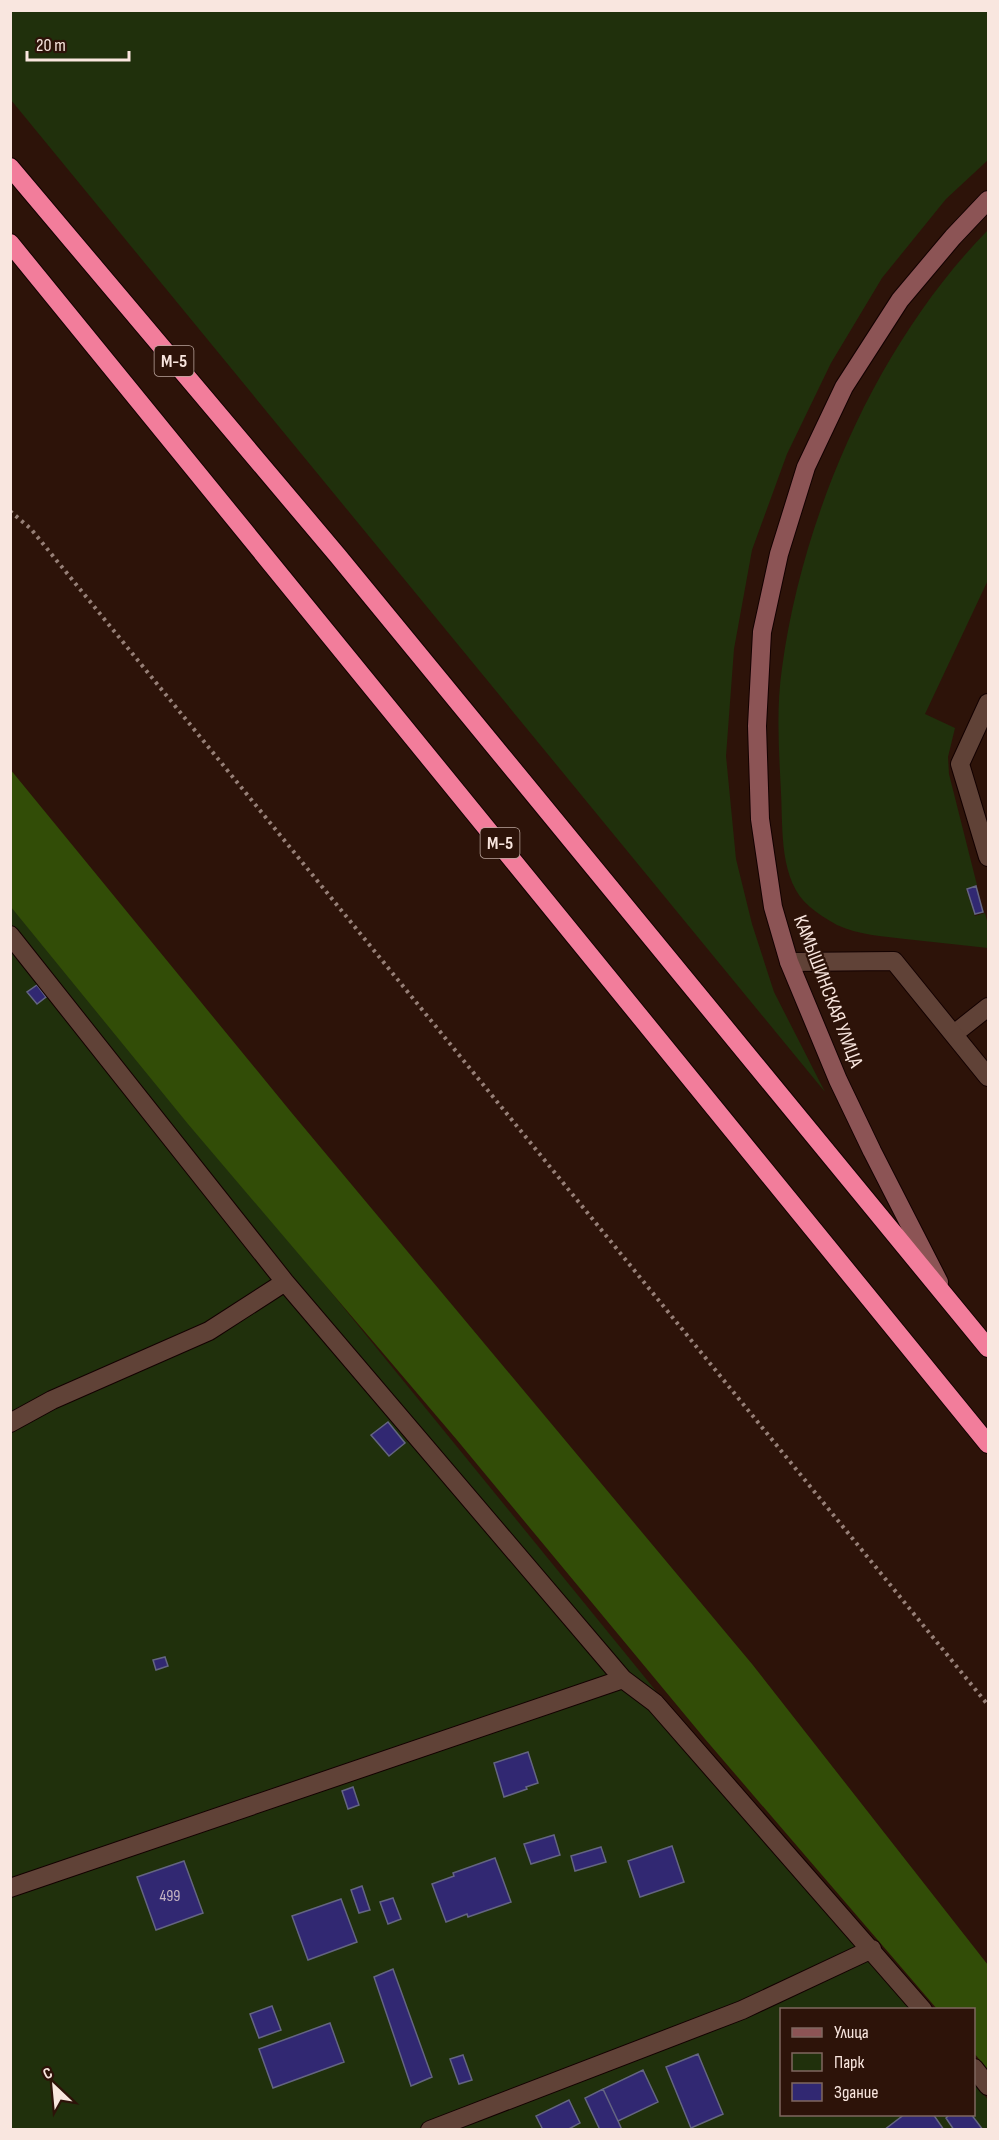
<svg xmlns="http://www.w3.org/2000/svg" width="999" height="2140" font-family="'Sofia Sans Condensed',sans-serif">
<rect width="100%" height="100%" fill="#2d1309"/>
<path fill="#20300c" d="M 10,11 L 988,11 L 988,160 L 946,199 L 882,278 L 831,363 L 787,454 L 752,550 L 734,649 L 726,756 L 736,859 L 752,924 L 774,992 L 825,1092 L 11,100 Z
M 988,230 L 988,580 L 925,714 L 955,728 L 948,757 L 949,774 L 977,885 L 966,889 L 975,916 L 985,913 L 988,925 L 988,948 C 961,945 933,942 905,939 C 883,936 858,935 837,925 C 828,920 818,914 810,907 C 779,881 783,830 781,793 C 779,752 776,709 782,668 C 803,513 878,342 988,230 Z
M 10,898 L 915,2009 L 782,2010 L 782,2114 L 974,2114 L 974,2081 L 988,2100 L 988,2129 L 11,2129 Z"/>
<path fill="#324d07" d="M 10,769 L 291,1112 L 752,1664 L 988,1965 L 988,2070 L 974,2053 L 974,2010 L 937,2009 L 705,1739 L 457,1440 L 188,1124 L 11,907 Z"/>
<path fill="#312872" stroke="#646582" stroke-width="1.5" d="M 976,886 L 983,912 L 975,914 L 967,889 Z
M 37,985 L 46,997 L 37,1004 L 27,992 Z
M 388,1422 L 405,1443 L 389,1456 L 371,1435 Z
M 165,1657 L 168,1666 L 156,1670 L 153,1660 Z
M 528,1752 L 538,1783 L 526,1787 L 527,1789 L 504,1797 L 494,1763 Z
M 353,1787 L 359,1805 L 348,1809 L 342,1791 Z
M 554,1835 L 560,1855 L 531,1864 L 524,1844 Z
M 672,1846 L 684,1882 L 640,1897 L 628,1861 Z
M 601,1847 L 606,1862 L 575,1871 L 571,1856 Z
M 495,1858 L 511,1902 L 468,1917 L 467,1914 L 446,1922 L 432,1884 L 454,1876 L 453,1873 Z
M 184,1861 L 203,1913 L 156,1930 L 137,1877 Z
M 362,1886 L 370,1910 L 359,1913 L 351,1890 Z
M 393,1898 L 401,1919 L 388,1924 L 380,1902 Z
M 341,1899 L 357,1942 L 308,1960 L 292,1916 Z
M 393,1969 L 432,2077 L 411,2086 L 374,1977 Z
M 272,2006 L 281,2030 L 259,2038 L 250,2014 Z
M 330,2023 L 344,2062 L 273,2088 L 259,2049 Z
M 698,2054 L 723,2114 L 691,2128 L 666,2067 Z
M 463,2055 L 472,2080 L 459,2084 L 450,2059 Z
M 643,2070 L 658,2102 L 618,2121 L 603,2089 Z
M 603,2089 L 618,2121 L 622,2130 L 600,2130 L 585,2098 Z
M 569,2100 L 580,2123 L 567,2130 L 543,2130 L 536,2116 Z
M 905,2114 L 933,2114 L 944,2130 L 884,2130 Z
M 950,2114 L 971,2114 L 983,2130 L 954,2130 L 946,2118 Z"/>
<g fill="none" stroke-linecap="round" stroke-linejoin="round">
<g stroke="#130100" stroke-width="20">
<path id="lane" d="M 988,703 L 960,764 L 988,857
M 10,935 L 285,1282 L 623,1679 L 655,1703 L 923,2010
M 954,1034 L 988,1007
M 10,1423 L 52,1400 L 209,1331 L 285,1282
M 10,1888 L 623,1679
M 974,2068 L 988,2086
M 430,2130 L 742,2010 L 872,1949"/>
</g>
<g stroke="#130100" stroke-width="20">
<path id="street" d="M 789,962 L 894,961 L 988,1077"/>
</g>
<g stroke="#130100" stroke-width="20">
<path id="secondary" d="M 939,1282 L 872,1151 L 838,1080 L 789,962 L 773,907 L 760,819 L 757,726 L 762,632 L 779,554 L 806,467 L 844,387 L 900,300 L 953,237 L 988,200"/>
</g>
<g stroke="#130100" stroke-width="20">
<path id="highway" d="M 10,167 L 338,556 L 988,1348
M 10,243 L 988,1444"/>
</g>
<path stroke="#978078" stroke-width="4" stroke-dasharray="3 4.5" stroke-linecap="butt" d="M 10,511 L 31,529 L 988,1705"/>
<use href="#lane" stroke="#604237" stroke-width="18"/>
<use href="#street" stroke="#604237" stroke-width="18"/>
<use href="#secondary" stroke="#8c5455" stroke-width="18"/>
<use href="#highway" stroke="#f27d9b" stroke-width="18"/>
</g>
<g text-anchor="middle" stroke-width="4.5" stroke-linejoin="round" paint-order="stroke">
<g font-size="16" fill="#c7b6c4">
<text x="170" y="1901">499</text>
</g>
<g fill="#2d1309" stroke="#bca79f" stroke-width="1.5">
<rect x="154.5" y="346" width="39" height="30" rx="4.5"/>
<rect x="480.5" y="828" width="39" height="30" rx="4.5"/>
</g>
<g font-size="18" font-weight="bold" fill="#f9e6df">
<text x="174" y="367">М-5</text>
<text x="500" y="849">М-5</text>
</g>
<g font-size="20" fill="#f9e6df" stroke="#2d1309">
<text transform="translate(829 991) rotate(69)" y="7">КАМЫШИНСКАЯ УЛИЦА</text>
</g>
</g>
<rect width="999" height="2140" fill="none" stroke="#f9e6df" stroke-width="24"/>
<rect x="780" y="2008" width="195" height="108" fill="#2d1309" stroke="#7f675f" stroke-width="1.5"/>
<rect x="792" y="2028" width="30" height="9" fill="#8c5455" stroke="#7f675f" stroke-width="1.5"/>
<text x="834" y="2038" font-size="18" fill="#f9e6df">Улица</text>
<rect x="792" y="2053" width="30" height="18" fill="#20300c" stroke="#7f675f" stroke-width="1.5"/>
<text x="834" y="2068" font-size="18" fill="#f9e6df">Парк</text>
<rect x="792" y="2083" width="30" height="18" fill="#312872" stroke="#7f675f" stroke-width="1.5"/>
<text x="834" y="2098" font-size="18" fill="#f9e6df">Здание</text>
<g transform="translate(54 2086) rotate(334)" stroke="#2d1309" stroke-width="4.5" paint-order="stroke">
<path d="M0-4.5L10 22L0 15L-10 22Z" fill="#f9e6df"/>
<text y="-9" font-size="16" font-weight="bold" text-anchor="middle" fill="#f9e6df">С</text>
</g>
<path d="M27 51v9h102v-9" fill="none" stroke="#f9e6df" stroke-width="3"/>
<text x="36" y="51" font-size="18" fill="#f9e6df" stroke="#2d1309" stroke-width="4.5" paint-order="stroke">20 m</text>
</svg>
